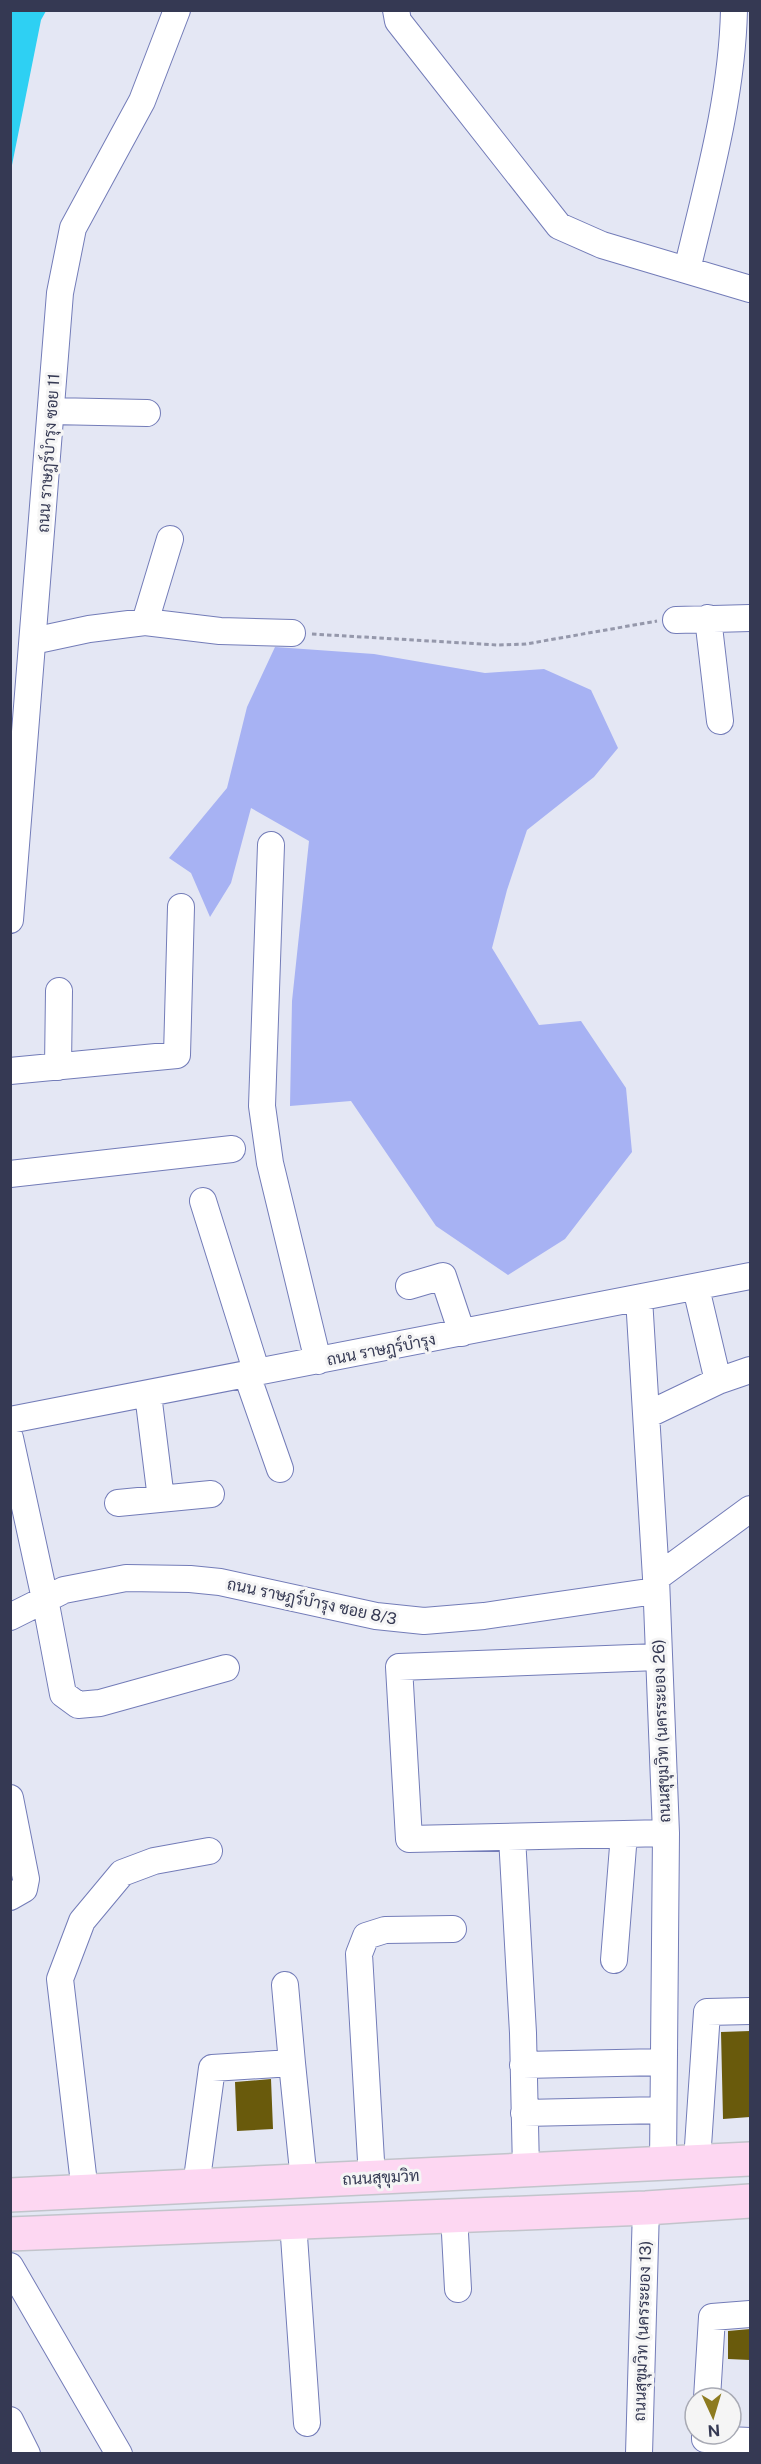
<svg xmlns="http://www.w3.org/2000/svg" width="761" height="2464" font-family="'Public Sans',Sarabun,sans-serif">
<rect width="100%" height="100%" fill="#e4e7f4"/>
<path fill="#a7b2f3" d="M 275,647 L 374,654 L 485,673 L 544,669 L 591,690 L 618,748 L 594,777 L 527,830 L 507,890 L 492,948 L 539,1025 L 581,1021 L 626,1088 L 632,1152 L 565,1239 L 508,1275 L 436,1226 L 351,1101 L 290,1106 L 292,1001 L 309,841 L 251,808 L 231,883 L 210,917 L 191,873 L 169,858 L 227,788 L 247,707 Z"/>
<path fill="#2ed0f3" d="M 11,10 L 46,11 L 41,20 L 11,170 Z"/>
<path fill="#695a0c" d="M 750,2031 L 750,2117 L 723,2119 L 721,2032 Z
M 271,2079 L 273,2129 L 237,2131 L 235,2082 Z
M 750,2329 L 750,2360 L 728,2359 L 728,2331 Z"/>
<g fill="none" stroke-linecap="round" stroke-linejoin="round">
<g stroke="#737cb8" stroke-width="28">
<path id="minor" d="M 396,10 L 398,21 L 559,226 L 602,245 L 750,289
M 687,270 C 707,185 732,99 734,10
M 51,411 L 147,413
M 708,618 L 720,721
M 676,620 L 750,618
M 145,622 L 170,539
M 33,641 L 89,629 L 145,622 L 220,631 L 292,633
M 271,845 L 262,1106 L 270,1163 L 318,1361
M 10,920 L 60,293 L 73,228 L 142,101 L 177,10
M 58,1067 L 59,991
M 10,1071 L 177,1055 L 181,907
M 10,1174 L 232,1149
M 203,1201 L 257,1373
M 409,1286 L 443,1276 L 462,1333
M 696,1288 L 718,1381
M 639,1298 L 656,1578 L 666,1833 L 663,2163
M 247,1375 L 280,1469
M 148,1394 L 161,1499
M 647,1415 L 718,1381 L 750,1370
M 10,1420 L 750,1276
M 10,1438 L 45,1599 L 63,1694 L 78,1705 L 100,1703 L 226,1668
M 118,1503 L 211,1494
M 656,1578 L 750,1509
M 10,1617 L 64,1590 L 126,1578 L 190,1579 L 220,1582 L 376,1616 L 424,1621 L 484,1616 L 655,1591
M 658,1657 L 399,1667 L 409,1839 L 666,1833
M 10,1798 L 26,1879 L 24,1889 L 10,1897
M 512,1837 L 523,2033 L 526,2170
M 614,1960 L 624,1834
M 285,1985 L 292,2063
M 523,2065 L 663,2062
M 524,2113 L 663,2110
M 697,2161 L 707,2012 L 750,2011
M 372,2178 L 359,1954 L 366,1936 L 385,1930 L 453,1929
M 196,2186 L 212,2068 L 292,2063 L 304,2181
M 85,2192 L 60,1979 L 82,1921 L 122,1873 L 154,1861 L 209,1851
M 454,2215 L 458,2289
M 293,2222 L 307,2423
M 10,2266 L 119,2454
M 707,2398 L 712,2317 L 750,2314
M 10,2420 L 27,2454
M 705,2434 L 705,2439 L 750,2441
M 639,2454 L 646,2208"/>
</g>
<g stroke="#c2c4cb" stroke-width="36">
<path id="major" d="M 10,2195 L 750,2159
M 10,2234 L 646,2208 L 750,2201"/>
</g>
<path stroke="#9598ab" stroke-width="3" stroke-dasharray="4.5 3" stroke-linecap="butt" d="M 312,634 L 498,645 L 526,644 L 657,621"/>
<use href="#minor" stroke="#fff" stroke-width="26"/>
<use href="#major" stroke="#fdd7f2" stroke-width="33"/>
</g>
<g text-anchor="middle" stroke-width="6" stroke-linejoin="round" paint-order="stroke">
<g font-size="16" fill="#353953" stroke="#f5f5f5">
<text transform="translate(48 453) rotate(-86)" y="6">ถนน ราษฎร์บำรุง ซอย 11</text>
<text transform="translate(381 1349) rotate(-11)" y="6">ถนน ราษฎร์บำรุง</text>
<text transform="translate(312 1601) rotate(12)" y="6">ถนน ราษฎร์บำรุง ซอย 8/3</text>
<text transform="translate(661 1731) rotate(-92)" y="6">ถนนสุขุมวิท (นครระยอง 26)</text>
<text transform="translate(381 2177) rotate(-3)" y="6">ถนนสุขุมวิท</text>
<text transform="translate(642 2331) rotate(-88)" y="6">ถนนสุขุมวิท (นครระยอง 13)</text>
</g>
</g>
<rect width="761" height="2464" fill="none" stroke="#353953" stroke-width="24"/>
<g transform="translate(713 2416) rotate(176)"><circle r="28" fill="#f5f5f5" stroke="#a8aab4" stroke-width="1.5"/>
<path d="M0-4.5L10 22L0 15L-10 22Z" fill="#8d7b20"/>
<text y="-9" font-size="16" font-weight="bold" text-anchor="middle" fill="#353953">N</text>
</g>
</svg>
